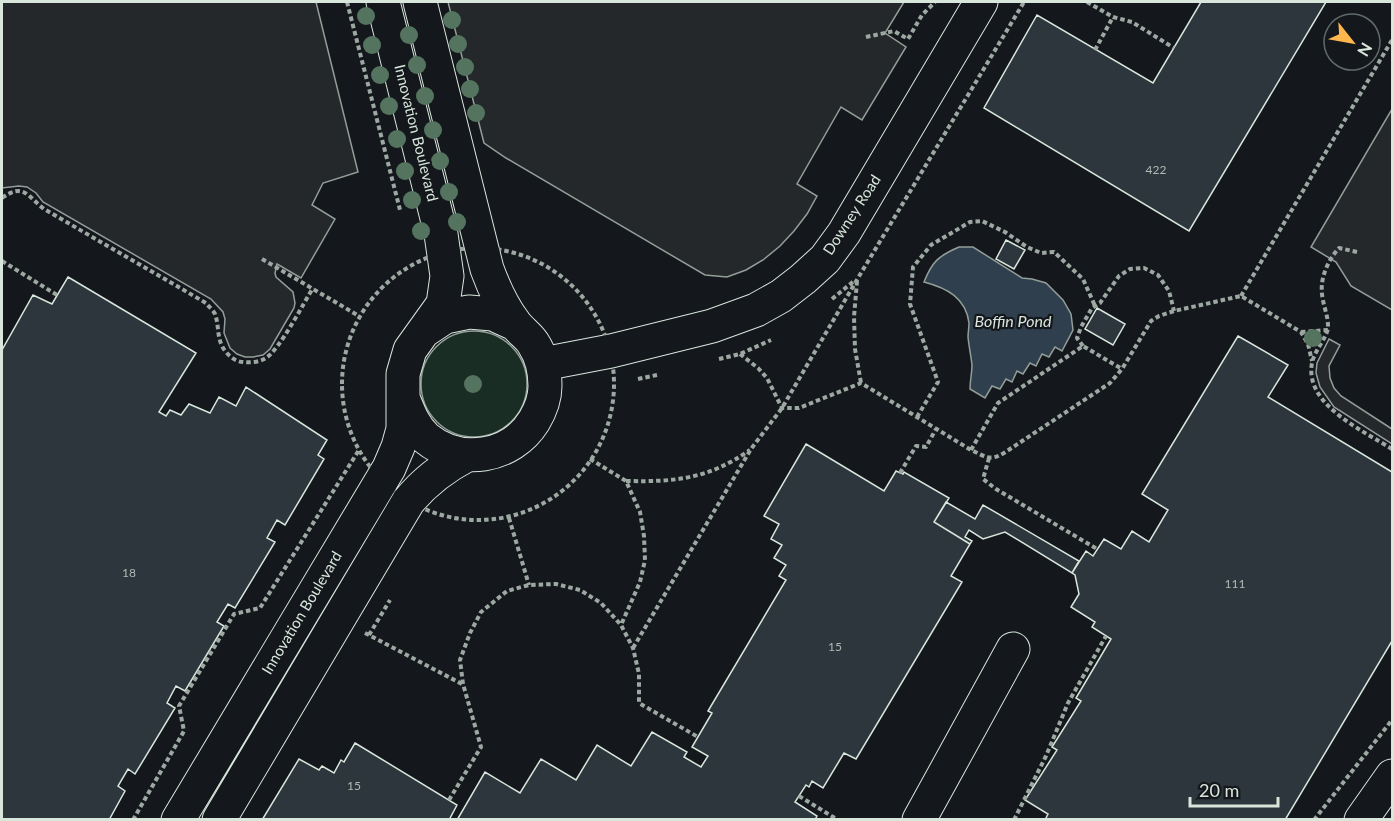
<svg xmlns="http://www.w3.org/2000/svg" width="1394" height="821" font-family="Lato,sans-serif">
<rect width="100%" height="100%" fill="#14181c"/>
<path fill="#1a2d24" stroke="#939e99" stroke-width="1.5" d="M421 384a53 53 0 1 1 106 0a53 53 0 1 1-106 0Z"/>
<path fill="#24282b" stroke="#939e99" stroke-width="1.5" d="M 2,2 L 316,2 L 358,172 L 323,183 L 312,205 L 335,219 L 301,278 L 277,264 L 275,273 L 276,277 L 293,292 L 295,303 L 294,308 L 270,349 L 263,355 L 253,357 L 245,357 L 237,354 L 230,348 L 224,333 L 225,319 L 223,312 L 211,299 L 43,202 L 36,193 L 27,187 L 19,186 L 2,188 Z
M 448,2 L 904,2 L 885,33 L 906,47 L 862,120 L 841,107 L 797,184 L 817,196 L 807,214 L 794,231 L 780,246 L 763,260 L 746,270 L 727,277 L 705,275 L 506,158 L 484,143 Z
M 1392,109 L 1392,310 L 1351,286 L 1336,262 L 1311,247 Z
M 1329,339 L 1340,345 L 1329,366 L 1330,378 L 1334,388 L 1341,396 L 1392,429 L 1392,444 L 1334,407 L 1320,387 L 1316,373 L 1317,363 Z"/>
<path fill="#2f3f4d" stroke="#939e99" stroke-width="1.5" d="M 959,247 L 973,247 L 1022,278 L 1032,279 L 1046,283 L 1063,300 L 1071,314 L 1073,330 L 1062,351 L 1055,347 L 1049,357 L 1042,354 L 1036,366 L 1030,363 L 1023,374 L 1017,371 L 1012,382 L 1006,379 L 1000,389 L 992,386 L 985,398 L 970,389 C 970,381 972,373 972,365 C 971,356 969,347 968,337 C 968,333 969,328 969,323 C 966,298 947,288 924,282 C 932,262 938,256 959,247 Z"/>
<path fill="#2c363c" stroke="#d8e6dc" stroke-width="1.5" d="M 1201,2 L 1326,2 L 1189,231 L 984,108 L 1037,15 L 1153,83 Z
M 1006,240 L 1025,250 L 1014,269 L 996,259 Z
M 68,277 L 196,353 L 159,412 L 166,416 L 170,410 L 181,415 L 189,404 L 210,413 L 219,397 L 236,406 L 246,387 L 327,440 L 318,455 L 324,459 L 285,525 L 277,520 L 267,538 L 275,542 L 235,608 L 228,604 L 217,622 L 224,626 L 185,691 L 176,686 L 167,703 L 175,708 L 135,774 L 128,769 L 118,786 L 125,791 L 109,820 L 2,820 L 2,350 L 33,295 L 52,304 Z
M 1097,308 L 1125,324 L 1113,345 L 1085,329 Z
M 1238,336 L 1288,365 L 1268,397 L 1392,472 L 1392,641 L 1285,820 L 1045,820 L 1048,814 L 1025,800 L 1057,750 L 1052,747 L 1081,701 L 1076,698 L 1111,639 L 1092,627 L 1095,622 L 1071,607 L 1079,594 L 1075,575 L 1072,573 L 1086,551 L 1093,556 L 1104,539 L 1121,549 L 1132,531 L 1149,542 L 1168,510 L 1142,494 Z
M 806,444 L 884,491 L 896,471 L 903,474 L 904,472 L 949,498 L 934,522 L 970,544 L 951,576 L 962,582 L 856,759 L 844,753 L 823,788 L 812,781 L 809,787 L 806,785 L 795,802 L 817,816 L 815,820 L 457,820 L 485,772 L 520,793 L 541,759 L 576,780 L 597,745 L 631,766 L 652,732 L 687,752 L 684,757 L 701,767 L 708,756 L 692,747 L 712,713 L 708,711 L 786,580 L 779,576 L 786,565 L 774,558 L 782,545 L 771,539 L 779,524 L 764,516 Z
M 946,502 L 975,519 L 983,505 L 1079,561 L 1072,573 L 1005,532 L 983,539 L 969,530 L 965,537 L 972,541 L 970,544 L 934,522 Z
M 355,743 L 457,805 L 449,820 L 262,820 L 299,759 L 319,770 L 322,766 L 334,773 L 341,760 L 344,762 Z"/>
<g fill="none" stroke-linecap="round" stroke-linejoin="round">
<g stroke="#d8e6dc" stroke-width="35">
<path id="minor" d="M 424,331 L 445,317 L 469,312 L 493,314 L 515,324
M 543,364 L 611,351 L 712,326 L 756,310 L 781,296 L 803,279 L 825,259 L 844,233 L 981,2
M 403,398 C 409,413 414,427 426,438 C 460,466 511,458 534,421 C 540,411 545,398 545,386 C 545,371 541,355 533,343 C 528,335 519,330 514,322 C 502,306 494,288 487,269 L 420,2
M 178,820 L 389,468 L 398,447 L 403,429 L 403,374 L 410,350 L 443,304 L 447,276 L 441,234 L 383,2
M 219,820 L 408,502 C 425,481 444,467 467,455
M 919,820 L 1013,649
M 1361,820 L 1392,776"/>
</g>
<path stroke="#9da8a2" stroke-width="4" stroke-dasharray="4.5 3" stroke-linecap="butt" d="M 347,2 L 400,210
M 1087,2 L 1113,17 L 1132,22 L 1174,48
M 866,37 L 894,31 L 908,39 L 922,15 L 935,2
M 1095,50 L 1113,17
M 2,198 C 24,182 28,197 44,209 L 206,303 C 209,307 213,310 215,314 C 219,325 217,336 222,346 C 226,354 235,362 243,362 C 251,363 260,362 266,358 C 280,349 303,304 313,288
M342 384a136 136 0 1 1 272 0a136 136 0 1 1-272 0Z
M 1357,252 L 1339,248 C 1328,260 1320,278 1322,294 C 1323,305 1328,315 1328,326 C 1329,335 1314,351 1312,363 C 1304,405 1364,431 1392,449
M 262,259 L 359,316
M 2,261 L 57,295
M 857,281 L 854,317 L 855,349 L 861,383
M 1241,296 L 1392,40
M 832,299 L 854,281
M 1301,332 L 1328,330
M 1083,346 L 1077,338 L 1081,327 L 1092,308 L 1100,303 L 1119,276 L 1130,269 L 1144,268 L 1158,275 L 1169,291 L 1174,311
M 740,354 L 758,368 L 767,378 L 782,408 L 799,408 L 861,383 L 971,450 C 985,456 989,462 1004,453 L 1110,383 L 1122,369 L 1151,321 L 1159,316 L 1174,311 L 1241,296 L 1301,332 L 1308,344 L 1312,361
M 719,359 L 740,354 L 771,340
M 638,379 L 657,375
M 917,417 L 938,382 L 910,304 L 913,267 L 931,245 L 970,222 L 982,221 L 1005,232 L 1027,247 L 1041,253 L 1054,252 L 1083,279 L 1095,306
M 971,450 L 998,403 L 1083,346 L 1122,369
M 989,458 L 983,479 L 996,489 L 1097,549
M 590,459 L 626,481 L 640,512 L 644,536 L 645,560 L 640,582 L 621,625
M 900,473 L 916,446 L 926,447 L 936,429
M 626,481 C 676,482 708,479 750,450
M 509,518 L 529,585
M 365,633 L 462,684
M 369,635 L 390,600
M 633,648 L 751,449 L 782,408 L 858,278 L 1024,2
M 799,796 L 838,820
M 449,800 L 481,747 L 463,684 L 460,660 L 470,633 L 481,612 L 507,591 L 529,585 L 556,584 L 580,590 L 601,603 L 621,625 L 633,648 L 639,674 L 639,703 L 698,737
M 133,820 L 184,731 L 179,706 L 234,614 L 260,608 L 359,450
M 1014,820 L 1046,756 L 1068,703 L 1106,636
M 1314,820 L 1392,720"/>
<use href="#minor" stroke="#14181c" stroke-width="33"/>
</g>
<g fill="#55745f">
<circle cx="366" cy="16" r="9"/>
<circle cx="452" cy="20" r="9"/>
<circle cx="409" cy="35" r="9"/>
<circle cx="458" cy="44" r="9"/>
<circle cx="372" cy="45" r="9"/>
<circle cx="417" cy="65" r="9"/>
<circle cx="465" cy="67" r="9"/>
<circle cx="380" cy="75" r="9"/>
<circle cx="470" cy="89" r="9"/>
<circle cx="425" cy="96" r="9"/>
<circle cx="389" cy="106" r="9"/>
<circle cx="476" cy="113" r="9"/>
<circle cx="433" cy="130" r="9"/>
<circle cx="397" cy="139" r="9"/>
<circle cx="440" cy="161" r="9"/>
<circle cx="405" cy="171" r="9"/>
<circle cx="449" cy="192" r="9"/>
<circle cx="412" cy="200" r="9"/>
<circle cx="457" cy="222" r="9"/>
<circle cx="421" cy="231" r="9"/>
<circle cx="1313" cy="338" r="9"/>
<circle cx="473" cy="384" r="9"/>
</g>
<g text-anchor="middle" stroke-width="4.5" stroke-linejoin="round" paint-order="stroke">
<g font-size="12" fill="#adbab4">
<text x="1156" y="174">422</text>
<text x="129" y="577">18</text>
<text x="1235" y="588">111</text>
<text x="835" y="651">15</text>
<text x="354" y="790">15</text>
</g>
<g font-size="15" fill="#d8e6dc" stroke="#14181c">
<text transform="translate(416 133) rotate(76)" y="5">Innovation Boulevard</text>
<text transform="translate(852 215) rotate(-57)" y="5">Downey Road</text>
<text transform="translate(302 613) rotate(-59)" y="5">Innovation Boulevard</text>
</g>
<g font-size="16" font-style="italic" fill="#d8e6dc" stroke="#14181c">
<text x="1013" y="327">Boffin Pond</text>
</g>
</g>
<rect width="1394" height="821" fill="none" stroke="#d8e6dc" stroke-width="6"/>
<g transform="translate(1352 42) rotate(121)"><circle r="28" fill="#14181c" stroke="#626a69" stroke-width="1.5"/>
<path d="M0-4.5L10 22L0 15L-10 22Z" fill="#ffb74d"/>
<text y="-9" font-size="16" font-weight="bold" text-anchor="middle" fill="#d8e6dc">N</text>
</g>
<path d="M1190 797v9h88v-9" fill="none" stroke="#d8e6dc" stroke-width="3"/>
<text x="1199" y="797" font-size="18" fill="#d8e6dc" stroke="#14181c" stroke-width="4.5" paint-order="stroke">20 m</text>
</svg>
